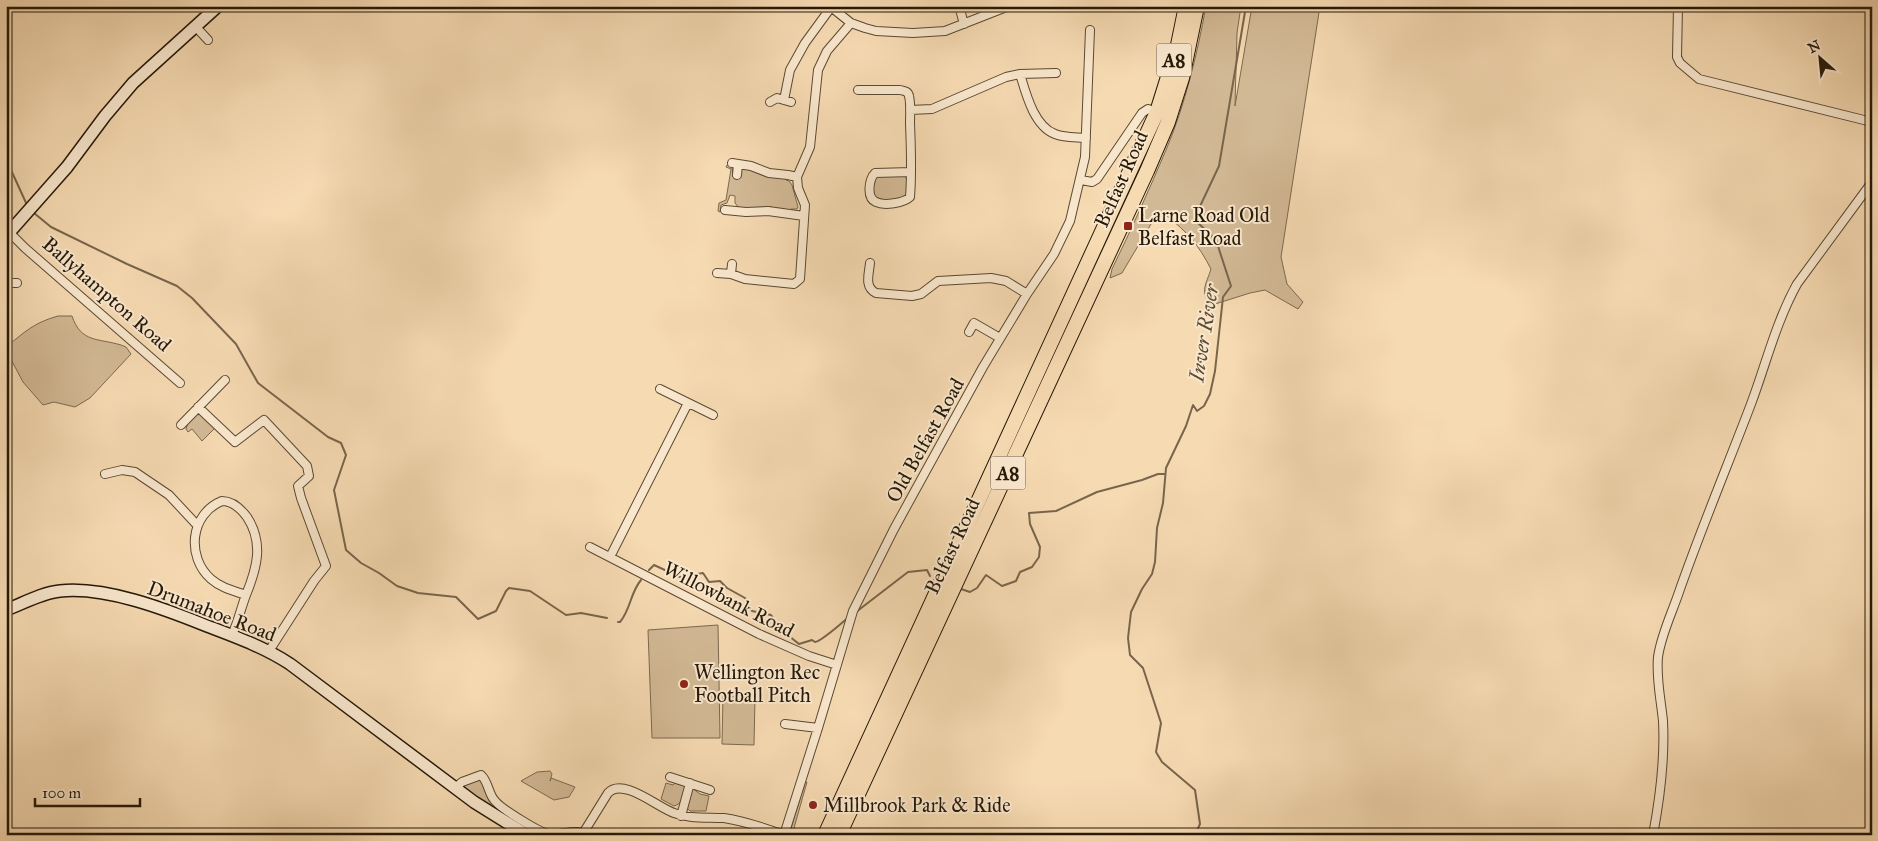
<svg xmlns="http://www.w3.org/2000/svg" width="1878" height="841" font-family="'IM FELL Great Primer',serif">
<rect width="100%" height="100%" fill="#f6dab2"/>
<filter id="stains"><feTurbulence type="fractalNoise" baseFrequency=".004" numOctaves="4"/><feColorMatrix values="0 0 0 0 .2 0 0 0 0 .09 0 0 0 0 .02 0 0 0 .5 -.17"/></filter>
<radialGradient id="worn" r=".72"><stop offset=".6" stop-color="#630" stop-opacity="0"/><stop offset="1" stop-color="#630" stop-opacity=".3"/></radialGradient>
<path fill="#d2b995" stroke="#7c694e" d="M 1206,6 L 1241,6 L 1237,33 L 1235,106 L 1252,6 L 1320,6 L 1281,257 L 1287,284 L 1303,302 L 1298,309 L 1265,290 L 1250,293 L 1212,305 C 1199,292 1206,285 1211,269 C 1198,244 1188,233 1166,215 L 1154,219 L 1122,273 L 1110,278 L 1112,269 C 1131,230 1149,190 1166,150 C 1185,105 1197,55 1206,6 Z
M 1163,109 L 1167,110 L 1157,138 L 1045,379 L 1042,377 Z
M 727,165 L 732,167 L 733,177 L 738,178 L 740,172 L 744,167 L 784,177 L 786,180 L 789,181 L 792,185 L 798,207 L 797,209 L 791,209 L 791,211 L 771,207 L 739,208 L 735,203 L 735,196 L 730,195 L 727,203 L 721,205 L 720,212 L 718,211 L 719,203 L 726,200 L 731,169 L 726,167 Z
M 905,175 L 907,181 L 907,195 C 899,201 882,202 874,196 L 872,190 L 876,176 Z
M 58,316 L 72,316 C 81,343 98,338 121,345 L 126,347 L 131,354 L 90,398 L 75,407 L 54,402 L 43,405 L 23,382 L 6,350 L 6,347 C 25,332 33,323 58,316 Z
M 199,412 L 216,427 L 202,441 L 192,429 L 188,432 L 186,429 L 188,423 Z
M 718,625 L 720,738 L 652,738 L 648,630 Z
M 723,696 L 755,697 L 754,745 L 722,744 Z
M 550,771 L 552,774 L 550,781 L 551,778 L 575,787 L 569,797 L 554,800 L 521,781 L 537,772 Z
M 477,778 L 481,779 L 489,801 L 522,822 L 552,835 L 537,835 L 482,801 L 462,785 Z
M 676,782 L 685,785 C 684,793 683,804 674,806 L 661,799 L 666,783 L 673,785 Z
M 805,782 L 807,782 L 792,835 L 789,835 Z
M 692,788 L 700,794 L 709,796 L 706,811 L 690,811 L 687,808 Z"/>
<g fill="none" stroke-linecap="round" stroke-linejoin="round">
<path stroke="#78654b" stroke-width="2" d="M 6,159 L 27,205
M 34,213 L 51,227 L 127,264 L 177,286 L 192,298 L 236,344 L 258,383 L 328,437 L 341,443 L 346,455 L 334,490 L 346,550 L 361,563 L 379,573 L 397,586 L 418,593 L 456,597 L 478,619 L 496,611 L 506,591 L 509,588 L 530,591 L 566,615 L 581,613 L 607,618
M 649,570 L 654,565 L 680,577 L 703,573 L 709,582 L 720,581 L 727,588 L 745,598 L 752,611 L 771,615 L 784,632 L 799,644 L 812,640 L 815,642 C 822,641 840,624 848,618
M 961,589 L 970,592 L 977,588 L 986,575 L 1002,586 L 1016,581 L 1020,572 L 1032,567 L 1039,557 L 1040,547 L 1030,524 L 1029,513 L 1056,511 L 1097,492 L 1142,480 L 1158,474 L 1165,474
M 856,612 L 908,572 L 927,570 L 930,576
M 618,622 L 620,622 C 631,609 630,593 641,580
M 1195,835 L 1200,824 L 1195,790 L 1162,762 L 1156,752 L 1161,723 L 1143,668 L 1130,655 L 1128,638 L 1131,612 L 1142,589 L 1152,574 L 1155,562 L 1157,528 L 1163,503 L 1166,468 L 1186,426 L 1193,405 L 1197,411 L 1204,406 L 1210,394 L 1215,371 L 1223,297 L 1231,286 L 1216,240 L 1194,219 L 1219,166 L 1246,6"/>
<g stroke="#594932" stroke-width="10">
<path id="street" d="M 959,6 L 964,24
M 1678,6 L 1677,57 L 1680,63 L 1699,79 L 1872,122
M 831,7 L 851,23 L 865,28 L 876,31 L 913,33 L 945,31 L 1009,6
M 196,27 L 208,40
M 1020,74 C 1026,94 1034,126 1055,134 C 1065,138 1076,137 1086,138
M 858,90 L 900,90 C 904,91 908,91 909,96 C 911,104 910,115 910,123 C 911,147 912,173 910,197 C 904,203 884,206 876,202 C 866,198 869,179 875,173 L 911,172
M 784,100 L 790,70 L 805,43 L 832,6
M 770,102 L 777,98 L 791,102
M 910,110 L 932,109 L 1006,77 L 1020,74 L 1056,73
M 732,163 L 751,166 L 769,173 L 788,175 L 797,177
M 737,175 L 738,164
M 1081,180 L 1092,182 L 1097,179 L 1142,113 L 1148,109 L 1157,112
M 725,210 L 746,212 L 768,211 L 804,216
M 9,232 L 25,248 L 180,383
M 870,263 C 869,274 864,287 876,293 L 912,296 L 921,294 L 938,281 L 991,278 L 1006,281 L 1027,294
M 717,273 L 731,274 L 745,279 L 794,284 L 800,279 L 805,205 L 798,188 L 797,177 L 810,147 L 818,70 L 827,51 L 851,23
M 731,274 L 732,264
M 6,280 L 11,283 L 17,283
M 969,332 L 974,323 L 1000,338
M 660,389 L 713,415
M 198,407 L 235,442 L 264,420 L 307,466 L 309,476 L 298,486 L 301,498 L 326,566 L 314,581 L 269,651
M 181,425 L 225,380
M 105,474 L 122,470 L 135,472 L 169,495 L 197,525
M 590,547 L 759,634 L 809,656 L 837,665
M 610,557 L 688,403
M 232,635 C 238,622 241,608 246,595 C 257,568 264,543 247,517 C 241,509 233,501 222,501 C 190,514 186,557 211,579 C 221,588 234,591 246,595
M 785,724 L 818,728
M 670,777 L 710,790
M 455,788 L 462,782 L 481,775 C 489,782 488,795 496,802 C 502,809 540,833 549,834 C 562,836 570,829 584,833
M 681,816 L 690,783
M 582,835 L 608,793 C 623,777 657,807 674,813 C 690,819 706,817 724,818 C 743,821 765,828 784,835
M 784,835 L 818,728 L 853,611 L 894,529 L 983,367 L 1027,294 L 1054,254 L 1070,221 L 1085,157 L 1090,30
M 1653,835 C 1660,798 1665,759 1663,721 C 1661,700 1656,679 1658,657 C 1661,635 1672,613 1679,592 C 1701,529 1727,467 1751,404 C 1766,364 1776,322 1797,284 L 1872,182"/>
</g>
<g stroke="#251908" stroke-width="14">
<path id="secondary" d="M 6,236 L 67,167 L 105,116 L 133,83 L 218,6
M 6,610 C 24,603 41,593 60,591 C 105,586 165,609 207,626 C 236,637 264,647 290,664 L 474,802 L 527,835"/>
</g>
<g stroke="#251908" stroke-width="16">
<path id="highway" d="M 825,835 L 1157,112 L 1178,45 L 1186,6
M 839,835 L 1147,171 L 1168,122 L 1182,78 L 1197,6"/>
</g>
<use href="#street" stroke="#f9e7cd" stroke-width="8"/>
<use href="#secondary" stroke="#f9e7cd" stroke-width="11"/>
<use href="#highway" stroke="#f6dab2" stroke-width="14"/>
</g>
<g fill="#8f2418" stroke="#f9e7cd" stroke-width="2">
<rect x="1123" y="221" width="10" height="10" rx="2.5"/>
<circle cx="684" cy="684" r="5"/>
<circle cx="813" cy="805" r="5"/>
</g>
<g text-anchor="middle" stroke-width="4" stroke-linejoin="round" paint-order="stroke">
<g fill="#f9e7cd" stroke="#655743" stroke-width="1">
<rect x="1156.5" y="43.5" width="35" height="33" rx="4"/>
<rect x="990.5" y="456.5" width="35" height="33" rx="4"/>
</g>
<g font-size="19" font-weight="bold" fill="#251908">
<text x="1174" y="67">A8</text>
<text x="1008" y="480">A8</text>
</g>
<g font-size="20" fill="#251908" stroke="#f9e7cd">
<text transform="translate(1121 179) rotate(-66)" y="7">Belfast Road</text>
<text transform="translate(107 294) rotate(41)" y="7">Ballyhampton Road</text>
<text transform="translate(925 440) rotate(-61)" y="7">Old Belfast Road</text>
<text transform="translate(952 546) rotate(-65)" y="7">Belfast Road</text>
<text transform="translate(729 599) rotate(27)" y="7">Willowbank Road</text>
<text transform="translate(212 611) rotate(21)" y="7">Drumahoe Road</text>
</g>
<g font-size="20" fill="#251908" stroke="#f9e7cd" text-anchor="start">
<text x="1138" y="222">Larne Road Old<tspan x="1138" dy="23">Belfast Road</tspan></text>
<text x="694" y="679">Wellington Rec<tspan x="694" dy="23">Football Pitch</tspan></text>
<text x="823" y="812">Millbrook Park &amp; Ride</text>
</g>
<g font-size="21" font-style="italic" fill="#5c4c35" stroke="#f9e7cd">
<text transform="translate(1204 333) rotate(-81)" y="7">Inver River</text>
</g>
</g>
<rect width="1878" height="841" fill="none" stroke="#f6dab2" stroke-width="25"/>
<rect x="8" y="8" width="1863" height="826" fill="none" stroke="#251908" stroke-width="2.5"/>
<rect x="12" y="12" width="1853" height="816" fill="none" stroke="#251908"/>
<g transform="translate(1820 58) rotate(333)" stroke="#f9e7cd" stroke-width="4" paint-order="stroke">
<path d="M0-4L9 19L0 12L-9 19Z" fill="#251908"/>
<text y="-8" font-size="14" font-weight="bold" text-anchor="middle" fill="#251908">N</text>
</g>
<path d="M35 798v8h105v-8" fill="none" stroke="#251908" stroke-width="2.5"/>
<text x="42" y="798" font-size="15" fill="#251908" stroke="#f9e7cd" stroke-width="4" paint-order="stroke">100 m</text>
<rect width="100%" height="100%" filter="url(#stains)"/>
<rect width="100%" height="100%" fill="url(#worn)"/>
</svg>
